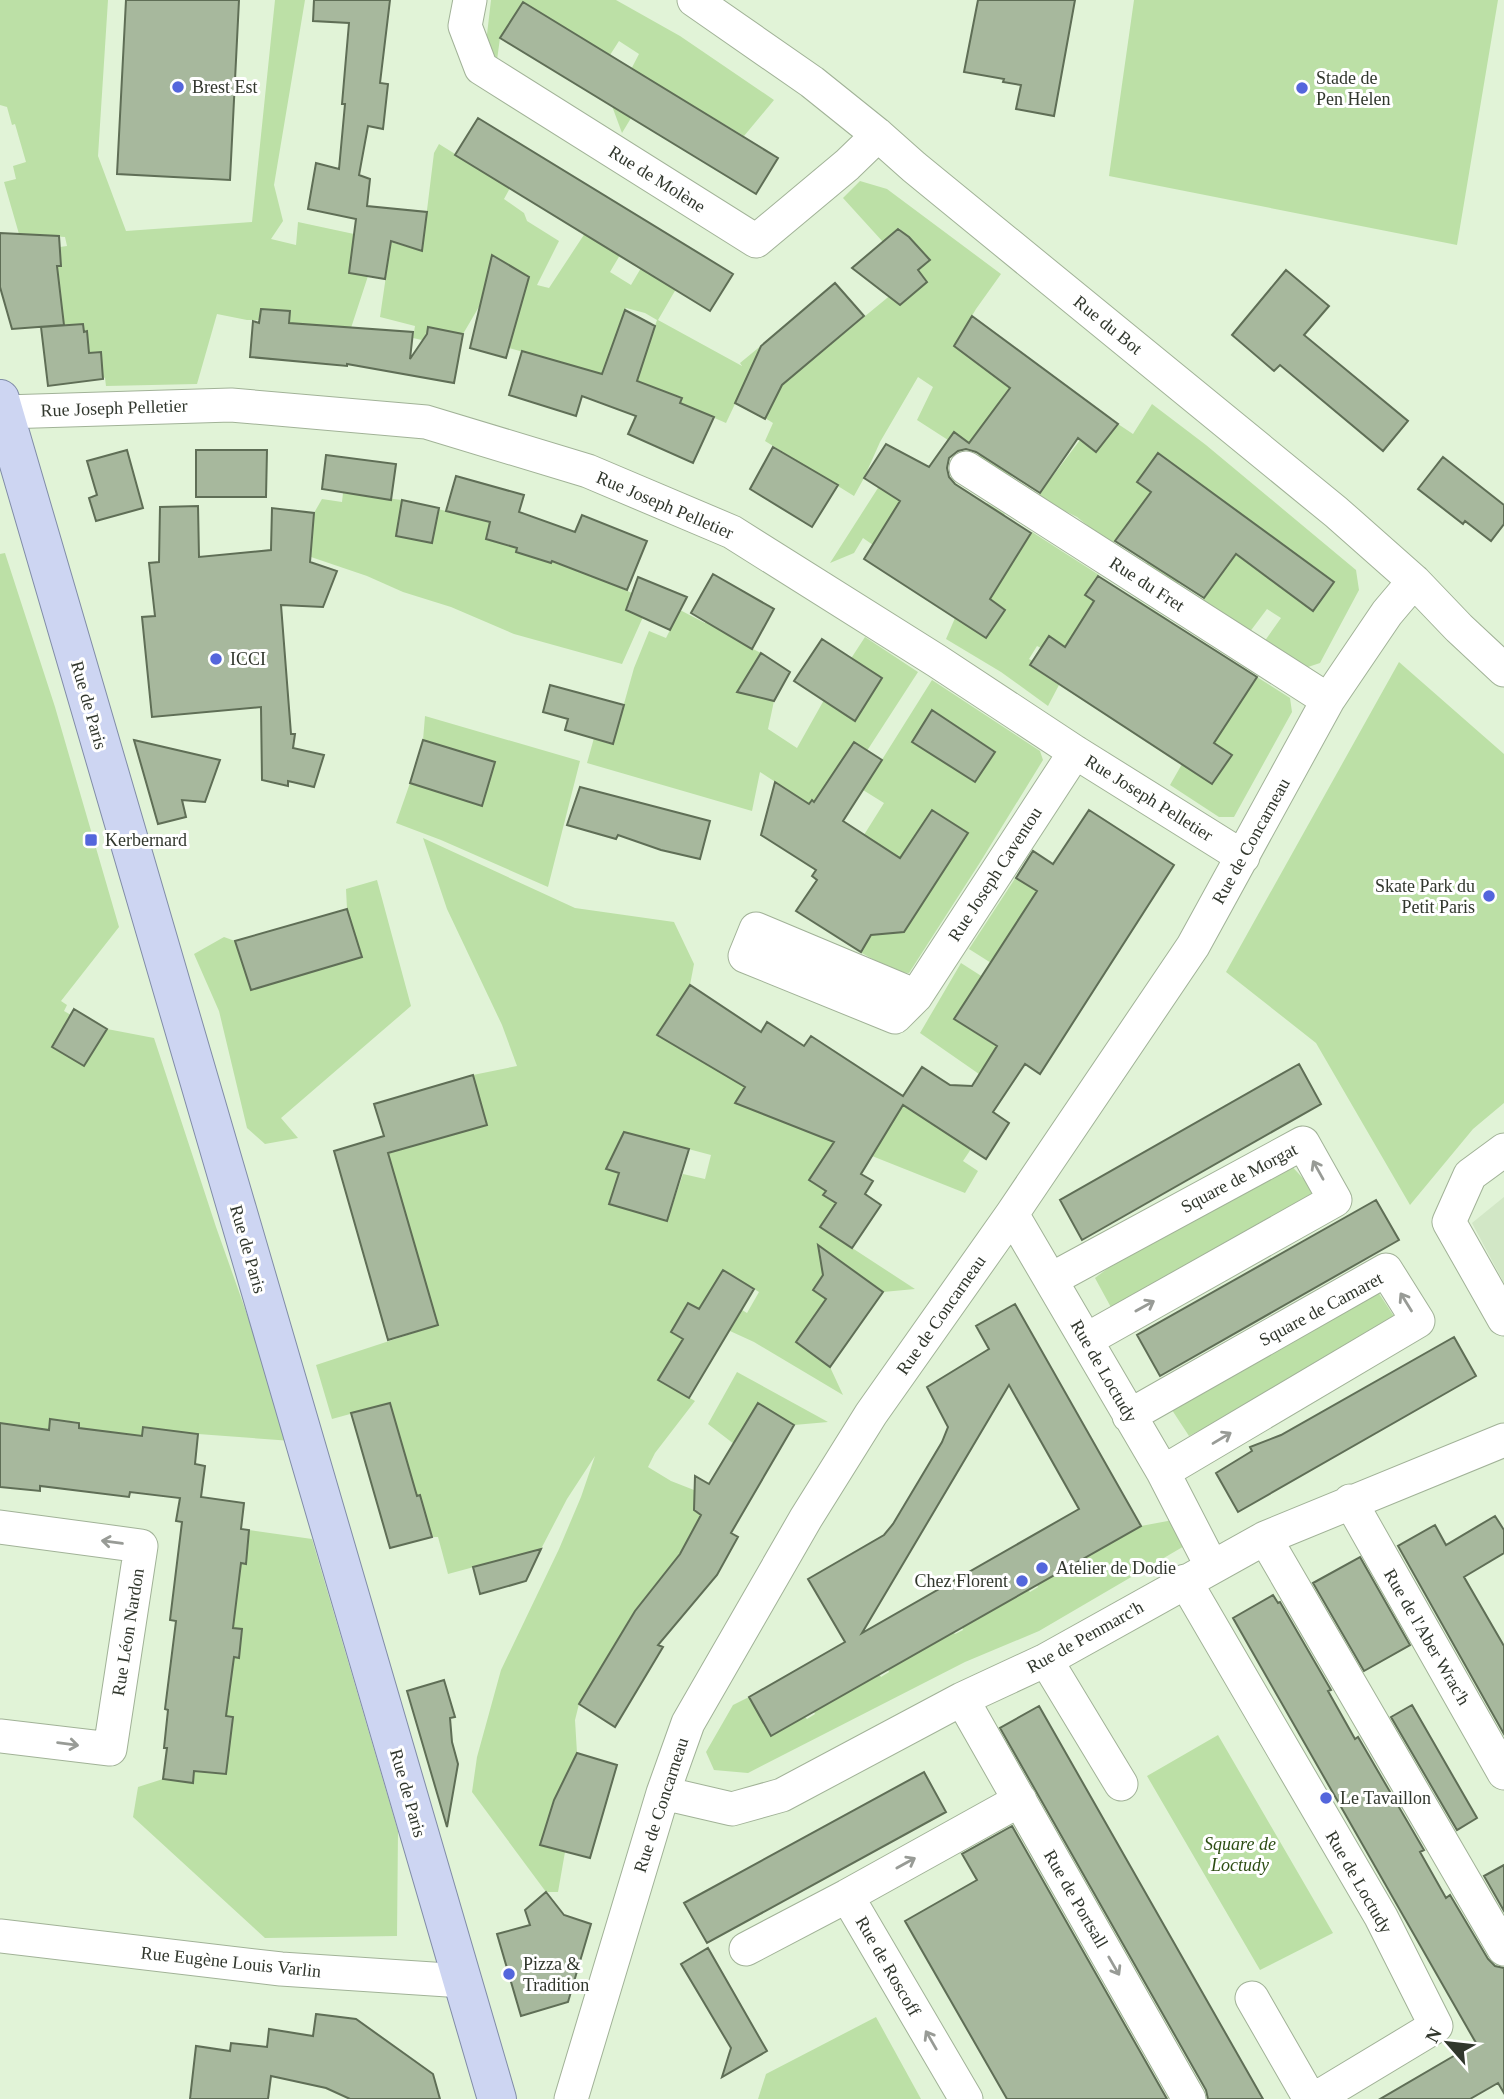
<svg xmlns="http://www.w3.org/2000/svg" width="1504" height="2099" font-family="Georgia,serif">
<rect width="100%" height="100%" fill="#e1f3d7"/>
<path fill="#d2e7c6" d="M 1504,1197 L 1504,1283 L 1472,1223 Z"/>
<path fill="#bce0a6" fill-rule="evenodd" d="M 0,0 L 108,0 L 98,156 L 126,231 L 252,222 L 275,0 L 305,0 L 274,185 L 283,221 L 271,239 L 296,245 L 298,222 L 354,234 L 349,273 L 368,276 L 351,328 L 289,323 L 289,311 L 261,309 L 260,320 L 247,320 L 217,314 L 197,384 L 106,386 L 105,378 L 103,377 L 101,352 L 89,353 L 86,331 L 84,332 L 83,324 L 64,325 L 61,298 L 51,284 L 46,266 L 61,266 L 60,247 L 67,246 L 65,237 L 19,234 L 4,182 L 16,179 L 13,166 L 26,162 L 15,124 L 12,125 L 7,107 L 0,105 Z
M 491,0 L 616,0 L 680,36 L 774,100 L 744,136 L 670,92 L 660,109 L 643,98 L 622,133 L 612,106 L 639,54 L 619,41 L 610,55 L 523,2 L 500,38 L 497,60 L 486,43 Z
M 1134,0 L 1498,0 L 1457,245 L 1109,176 Z
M 439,144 L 510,188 L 504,199 L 524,213 L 527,221 L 559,241 L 537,285 L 549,288 L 593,221 L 620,255 L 610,272 L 631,285 L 641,268 L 676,289 L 658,320 L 742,366 L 740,363 L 768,340 L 796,373 L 898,289 L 907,299 L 927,282 L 918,270 L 930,260 L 899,228 L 883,242 L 843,198 L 860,181 L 887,189 L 1001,274 L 976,309 L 954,346 L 1049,417 L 1009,479 L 977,458 L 994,434 L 983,425 L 969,443 L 954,432 L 948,440 L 917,420 L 933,387 L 918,377 L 880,442 L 864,478 L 854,496 L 765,441 L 773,423 L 765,418 L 781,387 L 751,370 L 726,423 L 680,403 L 681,397 L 621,375 L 616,385 L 556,361 L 509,348 L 508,276 L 488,270 L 480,305 L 463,334 L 429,327 L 426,341 L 413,338 L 415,326 L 380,317 L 391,242 L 422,251 L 434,153 ZM 626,308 L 645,313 L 657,320 L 646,352 L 614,340 Z
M 1152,404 L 1206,445 L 1356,570 L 1359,590 L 1320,663 L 1305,668 L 1264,642 L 1281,618 L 1267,609 L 1249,633 L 1201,602 L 1218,578 L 1194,563 L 1176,586 L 1144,566 L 1161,542 L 1130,521 L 1112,545 L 1077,517 L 1037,497 L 1080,440 L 1096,452 L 1118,424 L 1133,434 ZM 1158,454 L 1333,582 L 1313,611 L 1137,482 Z
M 901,452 L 935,470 L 873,545 L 863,538 L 854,553 L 830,563 Z
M 343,493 L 402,500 L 490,522 L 517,548 L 516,552 L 553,559 L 632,593 L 626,610 L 643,617 L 622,664 L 514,634 L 451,607 L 403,592 L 367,576 L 311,557 L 314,513 L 322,499 L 342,502 Z
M 987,503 L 1005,514 L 988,540 L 1016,558 L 1032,532 L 1099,575 L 1086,595 L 1094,601 L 1090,608 L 1117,624 L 1135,598 L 1169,620 L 1151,648 L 1179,666 L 1198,639 L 1230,660 L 1215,685 L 1240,702 L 1257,677 L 1290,698 L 1292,712 L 1234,817 L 1219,817 L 1170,785 L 1182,764 L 1213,784 L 1232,755 L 1214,743 L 1222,731 L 1190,728 L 1049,637 L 1041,648 L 1037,646 L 1029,659 L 1033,661 L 1030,666 L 1059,685 L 1048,706 L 1001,672 L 946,639 L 955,618 L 986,638 L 1005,610 L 930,560 L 977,517 Z
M 5,553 L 55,707 L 119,927 L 61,1001 L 67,1005 L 64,1011 L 71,1015 L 52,1047 L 84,1065 L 107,1029 L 154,1038 L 216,1227 L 292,1441 L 198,1434 L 144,1427 L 142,1436 L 79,1428 L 79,1422 L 51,1419 L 49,1430 L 0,1423 L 0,554 Z
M 680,610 L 705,623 L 710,614 L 735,640 L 761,653 L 737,692 L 774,701 L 768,729 L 797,748 L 824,700 L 865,637 L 918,672 L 828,811 L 812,801 L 804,812 L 789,791 L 760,772 L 752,811 L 587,763 L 594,738 L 613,743 L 634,668 L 649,631 L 666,638 Z
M 1399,662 L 1504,754 L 1504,1103 L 1473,1129 L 1410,1205 L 1316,1043 L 1226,972 Z
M 932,680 L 1040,751 L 1043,760 L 979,864 L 909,973 L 896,972 L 860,952 L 874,930 L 899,924 L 906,929 L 929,893 L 857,846 L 884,803 L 863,790 ZM 932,710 L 995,751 L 975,782 L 912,742 ZM 932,810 L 968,833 L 949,862 L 913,839 Z
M 425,716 L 580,761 L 548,887 L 441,840 L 396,823 L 410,783 L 482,805 L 495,762 L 423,740 Z
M 423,838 L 575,908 L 674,922 L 694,964 L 690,985 L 667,1021 L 690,1055 L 709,1066 L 718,1054 L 749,1082 L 736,1103 L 855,1149 L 840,1168 L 824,1157 L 810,1180 L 826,1191 L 823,1195 L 836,1203 L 820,1227 L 915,1289 L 883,1292 L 834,1258 L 813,1289 L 826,1299 L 796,1342 L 830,1367 L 843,1395 L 754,1342 L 730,1331 L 742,1310 L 747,1313 L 759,1292 L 724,1271 L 699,1309 L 688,1303 L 671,1332 L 683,1339 L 659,1380 L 695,1401 L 655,1453 L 648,1467 L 671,1481 L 694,1490 L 694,1510 L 701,1515 L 680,1554 L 635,1610 L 579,1704 L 575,1720 L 577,1753 L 554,1800 L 540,1844 L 565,1852 L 558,1892 L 546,1892 L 472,1792 L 477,1757 L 501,1670 L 559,1549 L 581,1497 L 595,1456 L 567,1499 L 541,1549 L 448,1574 L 438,1537 L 432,1537 L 420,1495 L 417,1496 L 390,1403 L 332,1419 L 316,1365 L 438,1325 L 388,1153 L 487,1125 L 473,1075 L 517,1066 L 502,1025 L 447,909 ZM 624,1132 L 711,1155 L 705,1179 L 683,1174 L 667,1221 L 609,1204 L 619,1173 L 606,1169 Z
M 1016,877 L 1040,893 L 1056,915 L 1031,899 L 1009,935 L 1034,990 L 969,949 Z
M 377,880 L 411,1006 L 281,1118 L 298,1138 L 265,1144 L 247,1128 L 219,1011 L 194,954 L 224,937 L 235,941 L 251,990 L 361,957 L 347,909 L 346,889 Z
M 961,963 L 986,979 L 954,1019 L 997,1047 L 979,1074 L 920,1033 Z
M 899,1103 L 971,1149 L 963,1161 L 978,1171 L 965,1193 L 872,1156 Z
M 1287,1161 L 1322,1199 L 1113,1311 L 1095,1278 L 1124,1256 Z
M 1378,1292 L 1399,1324 L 1189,1436 L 1172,1410 Z
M 737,1372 L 828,1422 L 794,1425 L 758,1404 L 734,1444 L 708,1424 Z
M 1173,1520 L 1186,1545 L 1039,1631 L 965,1662 L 748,1773 L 714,1770 L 706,1752 L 733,1705 L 749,1697 L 771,1736 L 805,1717 L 807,1719 L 815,1714 L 814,1712 L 879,1674 L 881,1677 L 889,1672 L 888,1669 L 953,1632 L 955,1634 L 963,1630 L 962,1627 L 1028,1590 L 1030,1592 L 1038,1587 L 1037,1585 L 1141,1526 Z
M 249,1530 L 312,1539 L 398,1831 L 397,1936 L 265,1938 L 133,1817 L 138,1787 L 163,1779 L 193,1782 L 194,1771 L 226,1774 L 233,1717 L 226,1716 L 234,1657 L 239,1658 L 242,1629 L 233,1628 L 241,1563 L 246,1563 Z
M 1218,1735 L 1333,1933 L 1260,1970 L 1147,1776 Z
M 876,2017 L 921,2099 L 758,2099 L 766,2074 Z"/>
<path fill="#a7b89d" stroke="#5f6e56" stroke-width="2" fill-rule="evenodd" d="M 126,0 L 239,0 L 230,180 L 117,174 Z
M 314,0 L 390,0 L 380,83 L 388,84 L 383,129 L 368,126 L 359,175 L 370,179 L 367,206 L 427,212 L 422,251 L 391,241 L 385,279 L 349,273 L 356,219 L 308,209 L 316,163 L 339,169 L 345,104 L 342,104 L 349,23 L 313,21 Z
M 978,0 L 1075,0 L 1054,116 L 1016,109 L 1021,85 L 1003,82 L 1004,79 L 964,72 Z
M 523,2 L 778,158 L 756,194 L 500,38 Z
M 478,118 L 733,274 L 710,311 L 455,155 Z
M 898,229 L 909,237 L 930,260 L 918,270 L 927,282 L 900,305 L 852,268 Z
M 0,233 L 59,236 L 61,266 L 57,266 L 64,325 L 12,329 L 0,287 Z
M 492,255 L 529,277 L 506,358 L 470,348 Z
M 1286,270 L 1329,306 L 1304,335 L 1408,421 L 1383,451 L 1280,365 L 1274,371 L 1232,335 Z
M 835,283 L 864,316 L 782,385 L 765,419 L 735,403 L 761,346 Z
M 261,309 L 290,311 L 289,323 L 413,332 L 410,359 L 427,334 L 428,327 L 463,334 L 454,383 L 347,364 L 347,366 L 250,357 L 253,321 L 259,323 Z
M 625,310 L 655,326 L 637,381 L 682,398 L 680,403 L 714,417 L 693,463 L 628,434 L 636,416 L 582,396 L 576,416 L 509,395 L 522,351 L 602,374 Z
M 972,316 L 1118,424 L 1096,452 L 1078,438 L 1040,493 L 976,452 L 966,449 L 958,451 L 949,458 L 947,468 L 949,477 L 955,484 L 1031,533 L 990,599 L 1005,610 L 986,638 L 864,559 L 900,501 L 864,478 L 886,444 L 929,467 L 954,432 L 969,443 L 1010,388 L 954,346 Z
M 83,324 L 84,332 L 87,331 L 89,353 L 101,352 L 103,379 L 48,386 L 41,327 Z
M 773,447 L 838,485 L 812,527 L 750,489 Z
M 127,450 L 143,508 L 96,521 L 89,498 L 97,495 L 87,461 Z
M 196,450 L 267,450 L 266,497 L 196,497 Z
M 1158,453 L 1334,582 L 1313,611 L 1236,554 L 1204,598 L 1115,541 L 1151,492 L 1137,482 Z
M 326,455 L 396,464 L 391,500 L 322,489 Z
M 1443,457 L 1504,505 L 1504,524 L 1491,541 L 1465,521 L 1463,524 L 1418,489 Z
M 456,476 L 524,495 L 519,512 L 575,532 L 582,515 L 647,541 L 627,590 L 552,561 L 551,563 L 516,552 L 517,548 L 486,539 L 490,522 L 446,511 Z
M 402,500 L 439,508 L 432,543 L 396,536 Z
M 198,506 L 199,557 L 271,550 L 272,508 L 314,513 L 310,562 L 337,571 L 323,607 L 281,605 L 291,734 L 295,734 L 293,748 L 324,755 L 314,787 L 288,781 L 288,786 L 262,780 L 261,707 L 152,717 L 142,617 L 155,616 L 149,563 L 159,562 L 160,507 Z
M 713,574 L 774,609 L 752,649 L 691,613 Z
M 1098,576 L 1257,677 L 1214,743 L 1232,755 L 1212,784 L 1030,665 L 1049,636 L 1065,647 L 1094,601 L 1085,595 Z
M 638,577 L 687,597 L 670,630 L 626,610 Z
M 822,639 L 882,678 L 855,721 L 794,681 Z
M 761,653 L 790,672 L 774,701 L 737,692 Z
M 550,685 L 624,705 L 613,744 L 565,730 L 568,719 L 543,712 Z
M 932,710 L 995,752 L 975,782 L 912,742 Z
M 134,740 L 220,760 L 205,802 L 182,800 L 186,817 L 158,824 Z
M 423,740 L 495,762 L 482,806 L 410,783 Z
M 854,742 L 882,760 L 843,821 L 900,858 L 932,810 L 968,833 L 904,932 L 871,935 L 861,952 L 796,911 L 817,880 L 812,876 L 816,870 L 761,835 L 775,782 L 809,804 L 812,800 L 814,802 Z
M 580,787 L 710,821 L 700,859 L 661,850 L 618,835 L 616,839 L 567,825 Z
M 1089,810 L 1174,865 L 1040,1074 L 1025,1064 L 993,1112 L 1009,1123 L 986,1159 L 903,1105 L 861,1174 L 873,1181 L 865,1194 L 881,1205 L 852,1248 L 820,1227 L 836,1203 L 823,1195 L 826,1191 L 809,1180 L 834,1142 L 735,1103 L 745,1087 L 657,1035 L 690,985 L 761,1032 L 767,1022 L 804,1046 L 811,1036 L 903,1096 L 922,1067 L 950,1085 L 972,1086 L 997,1046 L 954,1019 L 1037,891 L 1016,878 L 1033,851 L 1053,864 Z
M 347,909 L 362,957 L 251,990 L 235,941 Z
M 74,1009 L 107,1029 L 84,1066 L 52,1047 Z
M 1299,1064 L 1321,1104 L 1082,1240 L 1060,1200 Z
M 473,1075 L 487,1125 L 388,1153 L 438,1325 L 388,1340 L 334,1151 L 384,1136 L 374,1104 Z
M 624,1132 L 689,1149 L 667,1221 L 609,1204 L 619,1173 L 606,1169 Z
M 1376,1200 L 1399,1240 L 1160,1376 L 1137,1335 Z
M 818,1245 L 883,1292 L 830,1367 L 796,1342 L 826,1299 L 813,1290 L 823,1275 Z
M 723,1270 L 754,1289 L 689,1398 L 658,1380 L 683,1339 L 671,1332 L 688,1303 L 699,1309 Z
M 1015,1304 L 1141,1526 L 771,1736 L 749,1697 L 845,1642 L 808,1579 L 884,1535 L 893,1524 L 942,1442 L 948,1427 L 927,1387 L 989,1349 L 976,1326 ZM 1009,1385 L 1079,1509 L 862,1633 Z
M 1454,1337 L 1476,1376 L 1238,1512 L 1216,1473 L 1252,1451 L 1250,1447 L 1281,1435 Z
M 390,1403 L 417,1496 L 420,1495 L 432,1537 L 390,1548 L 351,1413 Z
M 758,1403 L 794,1425 L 731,1533 L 738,1537 L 717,1575 L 658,1645 L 663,1647 L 615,1727 L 579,1704 L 635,1611 L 680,1554 L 701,1515 L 694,1510 L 695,1476 L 709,1484 Z
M 50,1419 L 79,1423 L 79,1428 L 142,1436 L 143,1427 L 198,1434 L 195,1464 L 205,1466 L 201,1497 L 244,1503 L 241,1529 L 249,1530 L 246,1564 L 241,1563 L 233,1628 L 242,1629 L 239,1658 L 234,1657 L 226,1716 L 233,1717 L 226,1774 L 194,1771 L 193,1783 L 163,1779 L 167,1748 L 164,1748 L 168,1710 L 165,1709 L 176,1621 L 170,1620 L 182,1522 L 176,1521 L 180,1498 L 130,1492 L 129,1497 L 40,1486 L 40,1491 L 0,1487 L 0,1423 L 49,1430 Z
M 1495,1516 L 1504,1530 L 1504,1553 L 1464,1577 L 1504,1646 L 1504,1734 L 1398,1546 L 1435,1525 L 1446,1545 Z
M 541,1549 L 526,1581 L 480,1594 L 473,1567 Z
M 1360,1557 L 1410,1645 L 1364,1671 L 1313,1583 Z
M 1273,1595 L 1278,1603 L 1280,1602 L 1331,1690 L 1328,1691 L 1355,1739 L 1358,1737 L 1424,1850 L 1420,1852 L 1446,1898 L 1450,1895 L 1488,1959 L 1495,1966 L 1504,1968 L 1504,2093 L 1498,2083 L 1470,2099 L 1380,2099 L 1476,2043 L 1233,1618 Z
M 444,1680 L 455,1717 L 450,1718 L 452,1742 L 458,1764 L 447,1827 L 407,1691 Z
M 1412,1705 L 1477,1818 L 1457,1830 L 1391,1717 Z
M 1039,1706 L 1104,1820 L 1263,2099 L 1208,2099 L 1206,2090 L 1000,1728 Z
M 577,1753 L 617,1765 L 590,1858 L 540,1845 L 554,1800 Z
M 924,1772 L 946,1812 L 707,1943 L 684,1903 Z
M 1012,1826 L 1167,2099 L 1007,2099 L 905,1921 L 977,1880 L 962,1854 Z
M 1504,1865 L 1504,1911 L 1484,1876 Z
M 546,1892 L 564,1915 L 591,1924 L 568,2002 L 521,2016 L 497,1934 L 530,1925 L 525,1910 Z
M 708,1948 L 767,2051 L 722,2077 L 731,2048 L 681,1964 Z
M 316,2014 L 356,2019 L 433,2074 L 440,2099 L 350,2099 L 326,2088 L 271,2076 L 268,2099 L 190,2099 L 196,2046 L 230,2051 L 231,2043 L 267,2047 L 269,2029 L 313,2036 Z"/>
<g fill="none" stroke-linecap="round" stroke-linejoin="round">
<g stroke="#a1b297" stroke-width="35">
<path id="minor" d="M 470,0 L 465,26 L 481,68 L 756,241 L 847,165 L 878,135
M 694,0 L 812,82 L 878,135 L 914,167 L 1336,512 L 1414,581 L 1459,628 L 1504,670
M 4,412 L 231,405 L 426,422 L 588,471 L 732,532 L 937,661 L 1075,752 L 1243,857
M 966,468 L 1328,700
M 916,996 L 756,929 L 745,956 L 895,1017 L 916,996 L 1075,752
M 1504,1150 L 1470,1175 L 1449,1222 L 1504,1319
M 1012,1214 L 1163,1472 L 1212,1567
M 1052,1279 L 1303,1143 L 1335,1200 L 1086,1340
M 1129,1416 L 1386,1270 L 1418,1321 L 1163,1472
M 1350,1501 L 1504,1773
M 0,1527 L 141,1546 L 110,1749 L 0,1736
M 1265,1538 L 1504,1949
M 1185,1581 L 1381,1917 L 1436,2026 L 1315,2099
M 1046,1660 L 1121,1784
M 962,1699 L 1189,2099
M 663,1793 L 732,1809 L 782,1795 L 962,1699 L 1046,1660 L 1265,1538 L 1504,1440
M 847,1896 L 966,2099
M 0,1936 L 281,1969 L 463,1981
M 746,1949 L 847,1896 L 1020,1800
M 1252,1998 L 1310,2099
M 571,2099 L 663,1793 L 688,1723 L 806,1518 L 871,1414 L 1012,1214 L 1193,946 L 1328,700 L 1387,613 L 1414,581"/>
</g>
<g stroke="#808ca7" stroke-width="40">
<path id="major" d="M 0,399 L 497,2099"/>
</g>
<use href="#minor" stroke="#fff" stroke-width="33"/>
<use href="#major" stroke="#cdd5f2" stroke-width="38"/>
</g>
<defs><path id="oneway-shaft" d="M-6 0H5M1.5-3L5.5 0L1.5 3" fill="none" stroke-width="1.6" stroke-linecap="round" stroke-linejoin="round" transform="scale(1.75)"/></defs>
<g stroke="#989b96">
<use href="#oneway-shaft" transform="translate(1318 1170) rotate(-119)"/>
<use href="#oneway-shaft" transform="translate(1406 1302) rotate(-122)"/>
<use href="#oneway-shaft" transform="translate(1145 1306) rotate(-29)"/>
<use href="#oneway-shaft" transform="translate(1222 1438) rotate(-31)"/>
<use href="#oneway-shaft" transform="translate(112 1542) rotate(-172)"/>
<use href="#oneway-shaft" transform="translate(68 1744) rotate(7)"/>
<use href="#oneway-shaft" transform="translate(906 1863) rotate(-29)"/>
<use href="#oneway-shaft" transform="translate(1114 1966) rotate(60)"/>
<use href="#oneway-shaft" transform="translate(931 2040) rotate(-120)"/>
</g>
<g fill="#5466dc" stroke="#fff" stroke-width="2.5">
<circle cx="178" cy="87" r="7"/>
<circle cx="1302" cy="88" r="7"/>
<circle cx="216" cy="659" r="7"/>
<rect x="84" y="833" width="14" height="14" rx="3.5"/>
<circle cx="1489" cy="896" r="7"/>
<circle cx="1042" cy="1568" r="7"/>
<circle cx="1022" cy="1581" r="7"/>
<circle cx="1326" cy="1798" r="7"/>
<circle cx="509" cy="1974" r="7"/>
</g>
<g text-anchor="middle" stroke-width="6" stroke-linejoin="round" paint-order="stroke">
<g font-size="18" fill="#31372d" stroke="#fff" text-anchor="start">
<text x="1316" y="84">Stade de<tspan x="1316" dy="21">Pen Helen</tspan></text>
<text x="192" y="93">Brest Est</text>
<text x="230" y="665">ICCI</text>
<text x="105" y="846">Kerbernard</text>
<text x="1475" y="892" text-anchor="end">Skate Park du<tspan x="1475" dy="21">Petit Paris</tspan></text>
<text x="1056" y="1574">Atelier de Dodie</text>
<text x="1008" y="1587" text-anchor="end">Chez Florent</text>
<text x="1340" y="1804">Le Tavaillon</text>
<text x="523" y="1970">Pizza &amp;<tspan x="523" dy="21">Tradition</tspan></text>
</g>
<g font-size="18" fill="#31372d" stroke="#fff">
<text transform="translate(657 179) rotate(32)" y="6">Rue de Molène</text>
<text transform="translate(1108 325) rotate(39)" y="6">Rue du Bot</text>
<text transform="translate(114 408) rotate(-2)" y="6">Rue Joseph Pelletier</text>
<text transform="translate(665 505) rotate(23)" y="6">Rue Joseph Pelletier</text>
<text transform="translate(1147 584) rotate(33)" y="6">Rue du Fret</text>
<text transform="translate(89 705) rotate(74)" y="6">Rue de Paris</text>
<text transform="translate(1149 798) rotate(32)" y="6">Rue Joseph Pelletier</text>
<text transform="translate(1251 841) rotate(-61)" y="6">Rue de Concarneau</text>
<text transform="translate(995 874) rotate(-57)" y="6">Rue Joseph Caventou</text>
<text transform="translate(1239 1178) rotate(-28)" y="6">Square de Morgat</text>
<text transform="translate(248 1249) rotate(74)" y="6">Rue de Paris</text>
<text transform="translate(1321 1309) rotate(-28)" y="6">Square de Camaret</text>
<text transform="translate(941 1315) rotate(-55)" y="6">Rue de Concarneau</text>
<text transform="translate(1104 1371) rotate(60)" y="6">Rue de Loctudy</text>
<text transform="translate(128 1632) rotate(-81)" y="6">Rue Léon Nardon</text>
<text transform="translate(1085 1637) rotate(-29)" y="6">Rue de Penmarc'h</text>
<text transform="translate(1427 1637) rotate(60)" y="6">Rue de l'Aber Wrac'h</text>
<text transform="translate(408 1793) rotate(74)" y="6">Rue de Paris</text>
<text transform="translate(661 1805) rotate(-72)" y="6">Rue de Concarneau</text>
<text transform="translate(1359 1882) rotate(60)" y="6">Rue de Loctudy</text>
<text transform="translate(1076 1899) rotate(60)" y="6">Rue de Portsall</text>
<text transform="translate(231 1962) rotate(6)" y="6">Rue Eugène Louis Varlin</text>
<text transform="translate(888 1966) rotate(60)" y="6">Rue de Roscoff</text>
</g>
<g font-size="18" font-style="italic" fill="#2d4d13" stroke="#fff">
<text x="1240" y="1850">Square de<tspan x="1240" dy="21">Loctudy</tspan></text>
</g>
</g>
<g transform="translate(1448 2043) rotate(298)" stroke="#ffffff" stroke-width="5" paint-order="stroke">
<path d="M0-5L12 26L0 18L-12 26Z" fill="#31372d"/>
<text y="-10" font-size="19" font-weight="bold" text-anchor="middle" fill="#31372d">N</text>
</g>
</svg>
